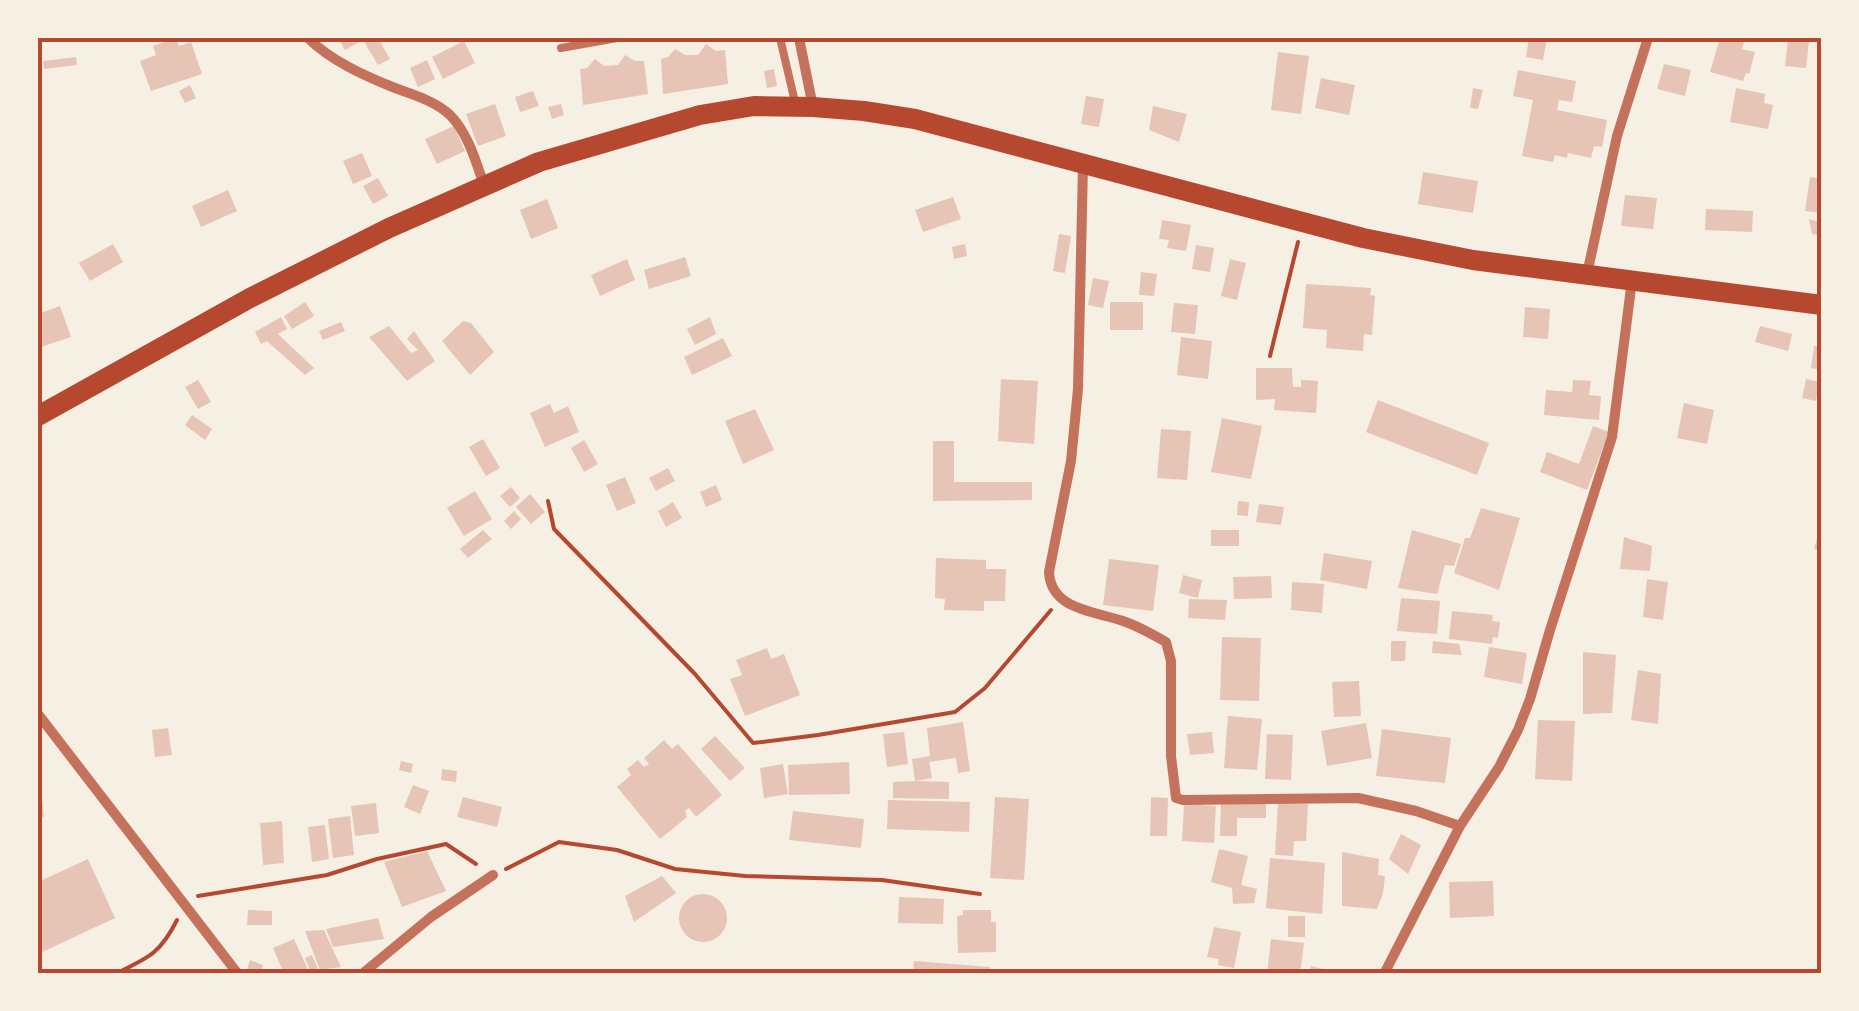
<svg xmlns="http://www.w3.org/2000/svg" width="1859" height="1011" font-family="'Alegreya Sans',sans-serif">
<rect width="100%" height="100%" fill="#f6efe4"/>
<path fill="#e6c5b7" d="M 176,38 L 179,46 L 191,42 L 202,74 L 151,91 L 140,61 L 156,55 L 153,46 Z
M 338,38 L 378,38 L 390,59 L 378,65 L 363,40 L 345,50 Z
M 1529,38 L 1547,38 L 1543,60 L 1526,57 Z
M 1720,38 L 1745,39 L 1742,49 L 1755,52 L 1749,74 L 1746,73 L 1743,81 L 1710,72 Z
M 1788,40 L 1809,42 L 1806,68 L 1785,66 Z
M 464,41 L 475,63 L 443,79 L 432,57 Z
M 706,44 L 716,51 L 725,50 L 728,84 L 663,94 L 661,59 L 668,57 L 675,49 L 685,55 L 698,55 Z
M 1278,52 L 1309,56 L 1301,114 L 1271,110 Z
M 625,55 L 635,61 L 644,61 L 648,94 L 583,105 L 580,69 L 587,68 L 595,59 L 604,66 L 618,65 Z
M 76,57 L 77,65 L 44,69 L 43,61 Z
M 427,60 L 435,79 L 418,87 L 410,68 Z
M 1664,64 L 1691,70 L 1685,96 L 1657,89 Z
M 774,69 L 777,86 L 767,88 L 764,71 Z
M 1518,70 L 1576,81 L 1572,102 L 1559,100 L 1557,110 L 1607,120 L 1602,147 L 1594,146 L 1591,158 L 1568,153 L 1567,158 L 1555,155 L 1553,162 L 1522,156 L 1533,100 L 1513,96 Z
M 1321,78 L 1355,85 L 1349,115 L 1315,108 Z
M 190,85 L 196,98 L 185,103 L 179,91 Z
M 1473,88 L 1483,90 L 1478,109 L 1470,108 Z
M 1736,88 L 1765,94 L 1764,103 L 1773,105 L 1768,129 L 1730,122 Z
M 533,91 L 539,106 L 520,112 L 515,97 Z
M 1086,96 L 1104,99 L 1099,127 L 1081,124 Z
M 495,104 L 506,136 L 478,146 L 466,114 Z
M 561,104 L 564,115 L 552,119 L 548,107 Z
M 1153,106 L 1187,114 L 1179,142 L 1149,130 Z
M 454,126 L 465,151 L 437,164 L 425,139 Z
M 362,153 L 372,176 L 353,184 L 343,161 Z
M 1423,172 L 1478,181 L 1473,213 L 1418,204 Z
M 1810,177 L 1822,179 L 1822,213 L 1805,211 Z
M 378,178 L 388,196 L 373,204 L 363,186 Z
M 228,190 L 237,211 L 201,227 L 192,206 Z
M 1625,195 L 1657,198 L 1653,229 L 1621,226 Z
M 953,197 L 961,219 L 923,232 L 915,210 Z
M 547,199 L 558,228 L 531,239 L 520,210 Z
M 1706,209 L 1753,211 L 1752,232 L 1705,230 Z
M 1809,219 L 1822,223 L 1822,236 L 1812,234 Z
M 1162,220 L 1191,225 L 1186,251 L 1167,248 L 1169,240 L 1159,239 Z
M 1059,234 L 1071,236 L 1065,273 L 1053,271 Z
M 113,244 L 123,262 L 90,281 L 79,263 Z
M 965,244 L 967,256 L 954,259 L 952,247 Z
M 1196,245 L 1214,248 L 1210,272 L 1192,269 Z
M 685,257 L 691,276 L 649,289 L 644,270 Z
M 627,259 L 635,280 L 600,296 L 591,275 Z
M 1230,259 L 1246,263 L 1237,300 L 1221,296 Z
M 1141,272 L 1157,274 L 1154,296 L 1139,295 Z
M 1093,278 L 1109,281 L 1103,308 L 1088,305 Z
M 1306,284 L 1371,288 L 1370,295 L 1375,296 L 1372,335 L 1364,334 L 1363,351 L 1326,348 L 1327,330 L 1303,328 Z
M 305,302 L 314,316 L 292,329 L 284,316 Z
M 1110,302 L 1143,302 L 1143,330 L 1110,330 Z
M 1174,303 L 1198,305 L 1195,334 L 1171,332 Z
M 60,306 L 71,337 L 38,348 L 38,314 Z
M 1525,307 L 1550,309 L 1548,339 L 1523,337 Z
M 281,317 L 287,329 L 278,334 L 314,368 L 305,375 L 267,341 L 261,344 L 255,332 Z
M 710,317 L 716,334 L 695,345 L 687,329 Z
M 463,321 L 471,323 L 494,352 L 470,375 L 442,341 Z
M 341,322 L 345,331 L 323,340 L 319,331 Z
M 389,326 L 411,353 L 418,350 L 407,339 L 414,331 L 435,361 L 407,381 L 369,337 Z
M 1760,326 L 1792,334 L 1788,351 L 1755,342 Z
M 1181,337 L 1212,341 L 1208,379 L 1177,375 Z
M 723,338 L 732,356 L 692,375 L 684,357 Z
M 1814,346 L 1822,347 L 1822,370 L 1811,368 Z
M 1256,368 L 1292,368 L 1293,387 L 1301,387 L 1301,380 L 1318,381 L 1316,413 L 1274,410 L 1275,399 L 1256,400 Z
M 1001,379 L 1038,381 L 1034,444 L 998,441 Z
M 1806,379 L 1820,382 L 1816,401 L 1802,398 Z
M 198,380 L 211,402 L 198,409 L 185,387 Z
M 1573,380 L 1591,381 L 1589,395 L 1601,396 L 1599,420 L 1544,415 L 1546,390 L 1572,392 Z
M 1378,400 L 1489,443 L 1477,475 L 1366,432 Z
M 1684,403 L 1714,410 L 1707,444 L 1677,438 Z
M 550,404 L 554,413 L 568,406 L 579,432 L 545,447 L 530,413 Z
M 755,409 L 774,450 L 743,464 L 725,421 Z
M 192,415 L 212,429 L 205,440 L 185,425 Z
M 1222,418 L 1262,426 L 1251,479 L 1211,472 Z
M 1593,426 L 1609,432 L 1587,490 L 1540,472 L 1547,452 L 1579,464 Z
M 1161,429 L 1191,431 L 1187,480 L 1157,478 Z
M 483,439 L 500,468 L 486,476 L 469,447 Z
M 584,440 L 598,464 L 584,472 L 571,448 Z
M 933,441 L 954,441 L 954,482 L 1032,482 L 1032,500 L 933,501 Z
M 668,468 L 675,481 L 656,491 L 649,478 Z
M 625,477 L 636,503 L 617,511 L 606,485 Z
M 716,485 L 722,500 L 706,507 L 700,492 Z
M 511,487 L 520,498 L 510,507 L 500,496 Z
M 475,491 L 492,519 L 464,536 L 447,508 Z
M 530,494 L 545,512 L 531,524 L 516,507 Z
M 1238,501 L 1249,502 L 1248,516 L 1237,515 Z
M 673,502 L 682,518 L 666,527 L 658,511 Z
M 1259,504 L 1284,507 L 1281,525 L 1256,522 Z
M 1481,508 L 1520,518 L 1499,590 L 1454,573 L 1465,538 L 1470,538 Z
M 514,511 L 521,519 L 511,529 L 504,521 Z
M 1820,528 L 1822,528 L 1822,551 L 1814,549 Z
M 483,530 L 492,539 L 468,558 L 460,549 Z
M 1211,530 L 1239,530 L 1239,546 L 1211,546 Z
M 1412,530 L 1461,544 L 1454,566 L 1445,565 L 1437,594 L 1398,588 Z
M 1624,537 L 1652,546 L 1650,571 L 1620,569 Z
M 1324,553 L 1372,561 L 1367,589 L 1320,580 Z
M 936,558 L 986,560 L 986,569 L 1006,569 L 1005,601 L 984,601 L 984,611 L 944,610 L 945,599 L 935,598 Z
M 1109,559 L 1159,565 L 1153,611 L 1103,605 Z
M 1183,575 L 1202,580 L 1198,598 L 1179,593 Z
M 1271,576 L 1272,598 L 1234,599 L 1233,577 Z
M 1647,579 L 1668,582 L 1663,620 L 1643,617 Z
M 1292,582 L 1324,584 L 1322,613 L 1291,610 Z
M 1401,598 L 1440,601 L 1437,634 L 1397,631 Z
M 1189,599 L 1227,600 L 1225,620 L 1188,618 Z
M 1452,611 L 1493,615 L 1492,621 L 1500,622 L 1498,638 L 1493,637 L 1492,644 L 1449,639 Z
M 1222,637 L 1261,638 L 1259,701 L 1220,700 Z
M 1391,641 L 1406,641 L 1405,661 L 1391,661 Z
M 1433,641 L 1459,644 L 1462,655 L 1432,653 Z
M 1489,647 L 1527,653 L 1522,684 L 1484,677 Z
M 767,648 L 771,659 L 784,654 L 800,695 L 745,716 L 730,679 L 742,675 L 736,660 Z
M 1583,652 L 1616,655 L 1612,713 L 1583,714 Z
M 1638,670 L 1661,674 L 1658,724 L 1631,720 Z
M 1359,681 L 1361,716 L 1334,717 L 1332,682 Z
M 1228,716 L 1262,719 L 1257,770 L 1224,768 Z
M 1538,720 L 1575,721 L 1572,781 L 1535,779 Z
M 963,722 L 970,771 L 958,773 L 956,758 L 929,762 L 932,778 L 915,781 L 949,782 L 949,799 L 893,798 L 893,782 L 915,781 L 912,759 L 930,756 L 927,728 Z
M 1366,723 L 1372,758 L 1327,766 L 1321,731 Z
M 168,728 L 172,755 L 155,757 L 152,730 Z
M 1382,729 L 1451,738 L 1445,783 L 1376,776 Z
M 904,732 L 908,764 L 887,767 L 883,734 Z
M 1212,732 L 1214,753 L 1190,755 L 1187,734 Z
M 1267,734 L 1293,735 L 1291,780 L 1265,779 Z
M 715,736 L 745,768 L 730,781 L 701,749 Z
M 664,740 L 672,749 L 678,744 L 722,795 L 696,817 L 689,808 L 685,811 L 687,817 L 660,839 L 617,787 L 631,775 L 627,769 L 638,760 L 644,767 L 649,764 L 644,758 Z
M 401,761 L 413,764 L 411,773 L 399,770 Z
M 849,762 L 850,794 L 789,795 L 788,765 Z
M 783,764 L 788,794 L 764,798 L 760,768 Z
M 442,769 L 457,771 L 456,782 L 441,780 Z
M 413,785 L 429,791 L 420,814 L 404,807 Z
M 38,790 L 41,790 L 44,817 L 38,817 Z
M 463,797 L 502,807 L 497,827 L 457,817 Z
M 995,797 L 1029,799 L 1024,880 L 990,878 Z
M 1151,797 L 1168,798 L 1167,836 L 1150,836 Z
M 888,800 L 970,802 L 969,832 L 887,829 Z
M 1278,802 L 1308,804 L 1306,841 L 1294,841 L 1293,856 L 1275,855 Z
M 376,803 L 379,833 L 355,836 L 351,806 Z
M 1221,803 L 1266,803 L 1266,818 L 1237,818 L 1237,836 L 1220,836 Z
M 1184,804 L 1216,806 L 1214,843 L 1182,841 Z
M 793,811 L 864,819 L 861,848 L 789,840 Z
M 350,816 L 354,855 L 333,858 L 328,819 Z
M 282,821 L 284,863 L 263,865 L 260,823 Z
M 325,825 L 329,859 L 312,862 L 308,827 Z
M 1401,834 L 1421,845 L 1408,874 L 1389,859 Z
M 1219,849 L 1248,856 L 1241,885 L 1257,889 L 1254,903 L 1233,904 L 1232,888 L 1211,882 Z
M 427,851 L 446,891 L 402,907 L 384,862 Z
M 1342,852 L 1379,859 L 1378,875 L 1385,876 L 1383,893 L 1377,909 L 1342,906 Z
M 1270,858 L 1325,863 L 1322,914 L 1266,908 Z
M 88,859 L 115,918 L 38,954 L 38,882 Z
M 662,876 L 676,893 L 634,922 L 625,896 Z
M 1493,881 L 1494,916 L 1450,918 L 1449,882 Z
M679 918a24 24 0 1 1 48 0a24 24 0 1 1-48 0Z
M 899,897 L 944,899 L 943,924 L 898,923 Z
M 248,910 L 272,911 L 272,925 L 247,925 Z
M 963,910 L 991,910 L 991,922 L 996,922 L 996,952 L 958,953 L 957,916 L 963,915 Z
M 1288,916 L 1305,916 L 1305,937 L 1288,937 Z
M 378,918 L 384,939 L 333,947 L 326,929 Z
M 1214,927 L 1241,932 L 1234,968 L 1218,965 L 1219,959 L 1207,957 Z
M 324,930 L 334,952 L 341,967 L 320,970 L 305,931 Z
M 294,939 L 310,974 L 284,974 L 273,948 Z
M 1271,939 L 1304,943 L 1300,974 L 1267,974 Z
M 312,955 L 318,969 L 311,972 L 305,958 Z
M 250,960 L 263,965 L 260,974 L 247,970 Z
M 914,961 L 990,967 L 989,974 L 913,974 Z
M 1311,966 L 1335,972 L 1335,974 L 1309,974 Z"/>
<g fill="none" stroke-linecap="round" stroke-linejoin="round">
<path stroke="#b5482f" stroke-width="4" d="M 1270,356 L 1298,242
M 548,501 L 554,529 L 695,674 L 753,743 L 818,735 L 955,712 L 985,688 L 1051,610
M 506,869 L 559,842 L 617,850 L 675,869 L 745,876 L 882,880 L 980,894
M 198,896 L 327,875 L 377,859 L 446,844 L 476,864
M 115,974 C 148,958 160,954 177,920"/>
<path stroke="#c5725c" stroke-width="8" d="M 780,38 L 795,102
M 561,48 L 617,38"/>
<path stroke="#c5725c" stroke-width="10" d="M 308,38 C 331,61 365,76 395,88 C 414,95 435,101 450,115 C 468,133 476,162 484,185
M 799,38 L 813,107
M 1083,165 L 1078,389 L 1071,461 L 1049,572 C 1051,610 1094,611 1123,621 C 1138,626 1152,634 1166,642 L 1171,661 L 1171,756 L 1176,798 L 1183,800 L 1358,798 L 1416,811 L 1460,826
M 1587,274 L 1617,136 L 1648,38
M 38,714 L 238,974
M 362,974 L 431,917 L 493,875
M 1384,974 L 1460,826 L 1499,767 L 1518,730 L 1530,699 L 1550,630 L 1612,437 L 1632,280"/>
<path stroke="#b5482f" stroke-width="20" d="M 38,416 L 250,298 L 389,228 L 539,162 L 700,115 L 754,106 L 813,107 L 864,111 L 915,119 L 1363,238 L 1473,260 L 1822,305"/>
</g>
<rect width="1859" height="1011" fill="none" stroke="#f6efe4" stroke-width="80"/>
<rect x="40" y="40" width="1779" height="931" fill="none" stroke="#b5482f" stroke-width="4"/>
</svg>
